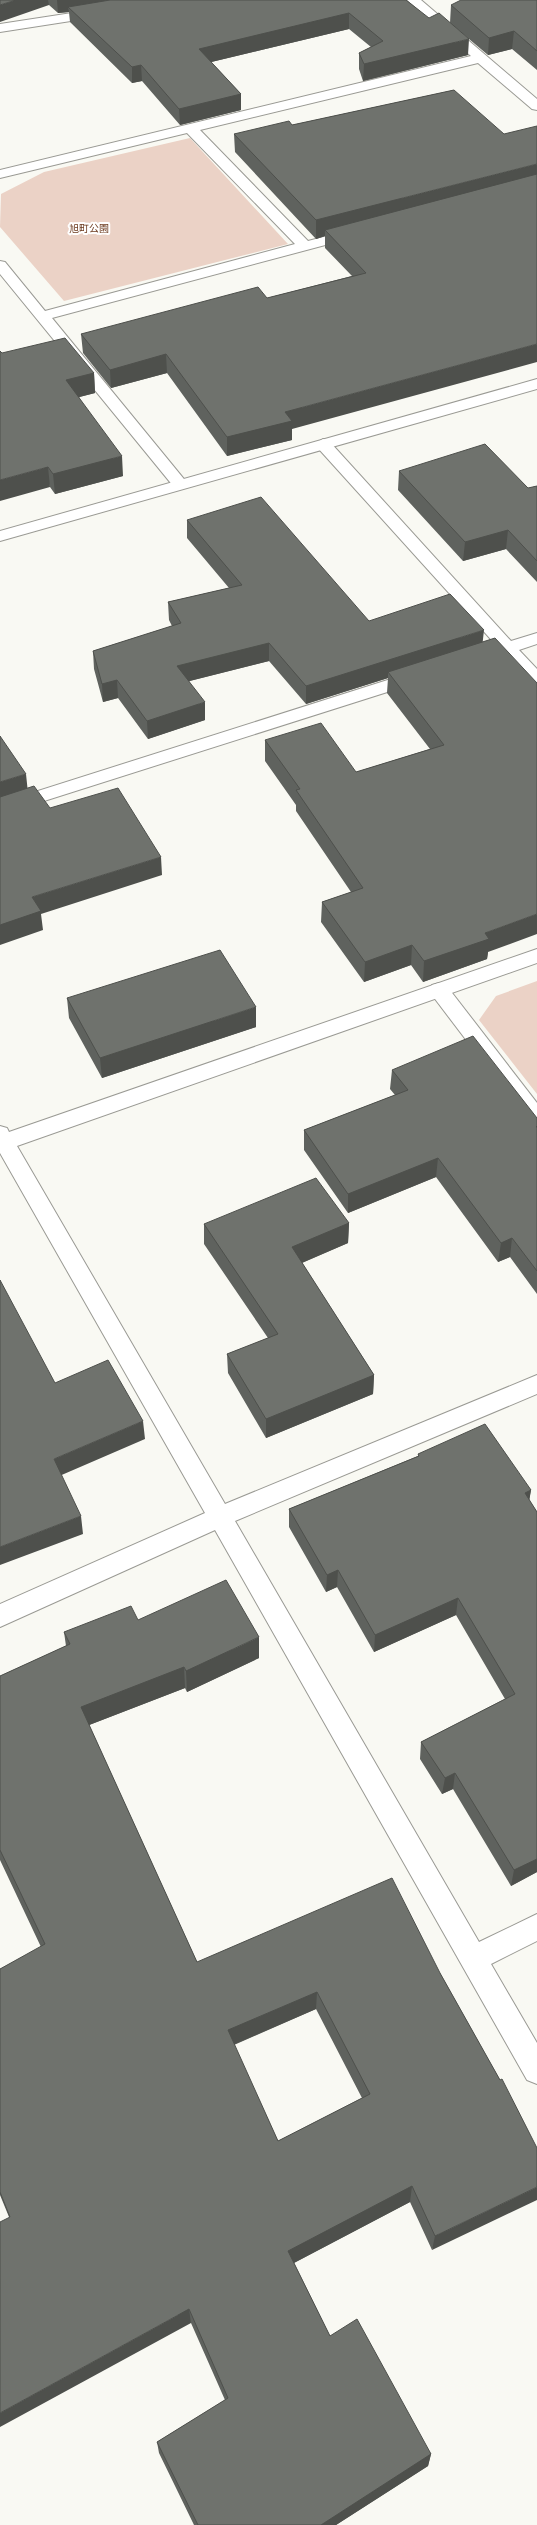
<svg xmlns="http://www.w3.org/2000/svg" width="537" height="2525" font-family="'Public Sans','Noto Sans JP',sans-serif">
<rect width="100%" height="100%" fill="#f9f9f3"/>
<path fill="#ebd2c6" d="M 190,138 L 288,244 L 64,301 L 0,227 L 1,194 L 44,172 Z
M 537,981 L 537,1094 L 479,1020 L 496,996 Z"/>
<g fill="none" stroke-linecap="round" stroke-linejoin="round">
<g stroke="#9a9a94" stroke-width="2">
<path id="service" d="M 439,983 L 446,985 L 537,1103 L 537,1126 L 530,1124 L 432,995 L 429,990 L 432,985 Z"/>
</g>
<g stroke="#9a9a94" stroke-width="2">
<path id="minor" d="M 407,0 L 421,0 L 537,99 L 537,110 L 532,109 L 478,63 L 200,130 L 308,241 L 354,229 L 361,233 L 359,236 L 52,318 L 188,484 L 180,489 L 174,487 L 0,274 L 0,261 L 5,262 L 45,311 L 295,244 L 187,133 L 0,178 L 0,170 L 471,56 Z
M 98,9 L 104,13 L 103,16 L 0,32 L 0,24 Z
M 323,439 L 329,441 L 511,641 L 537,633 L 537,644 L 519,650 L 537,669 L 537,686 L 531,684 L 504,654 L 475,664 L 469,662 L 466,658 L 469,654 L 496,645 L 317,447 L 315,444 Z
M 416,671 L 422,673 L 425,677 L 422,681 L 0,815 L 0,803 Z
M 537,949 L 537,963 L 17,1146 L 225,1504 L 537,1375 L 537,1394 L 235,1521 L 479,1942 L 537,1914 L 537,1941 L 491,1964 L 537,2043 L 537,2084 L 527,2080 L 215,1530 L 0,1627 L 0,1604 L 205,1513 L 0,1153 L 0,1126 L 7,1128 L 9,1132 Z"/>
</g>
<g stroke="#9a9a94" stroke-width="2">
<path id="tertiary" d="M 537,379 L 537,389 L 0,541 L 0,531 Z"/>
</g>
<use href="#service" fill="#fff" fill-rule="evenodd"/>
<use href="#minor" fill="#fff" fill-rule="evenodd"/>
<use href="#tertiary" fill="#fff" fill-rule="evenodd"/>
</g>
<path fill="#5f625e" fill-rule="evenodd" d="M 0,0 L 406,0 L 468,55 L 363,81 L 359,69 L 359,53 L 371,47 L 349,29 L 211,62 L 241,94 L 241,110 L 180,125 L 142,81 L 132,83 L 70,22 L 69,12 L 58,13 L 49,5 Z
M 537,0 L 537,70 L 512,49 L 488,55 L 450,23 L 451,5 Z
M 454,90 L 292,429 L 292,440 L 227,456 L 167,373 L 111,388 L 83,353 L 81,334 L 267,298 L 352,276 L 325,248 L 325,236 L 316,239 L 235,152 L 234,134 L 292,125 Z
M 2,353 L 94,373 L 95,393 L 79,397 L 123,476 L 55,494 L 50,487 Z
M 399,471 L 528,488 L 537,486 L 537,582 L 506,549 L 463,561 L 398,490 Z
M 187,520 L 369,621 L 483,642 L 488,952 L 487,959 L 423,982 L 411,965 L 364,982 L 321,922 L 322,902 L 351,892 L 296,811 L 296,805 L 265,761 L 265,740 L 356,772 L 430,749 L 387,693 L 388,678 L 306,704 L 269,661 L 189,681 L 205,720 L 148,739 L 118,698 L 103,702 L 94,669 L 93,651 L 172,626 L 169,620 L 168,602 L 229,588 L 187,538 Z
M 67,998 L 256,1027 L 102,1078 L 69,1018 Z
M 392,1070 L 537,1118 L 537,1294 L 510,1257 L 498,1262 L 436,1177 L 348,1213 L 304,1150 L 304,1130 L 395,1095 L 390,1089 Z
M 349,1223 L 348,1243 L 302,1263 L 374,1375 L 373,1394 L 266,1438 L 228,1373 L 227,1354 L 268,1338 L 204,1244 L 204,1224 Z
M 418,1454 L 531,1490 L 529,1500 L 537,1512 L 537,1872 L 511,1886 L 453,1789 L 442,1794 L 420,1759 L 421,1742 L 505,1699 L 456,1615 L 374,1652 L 337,1587 L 326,1592 L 289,1527 L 289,1509 L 418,1456 Z
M 138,1620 L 259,1658 L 187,1692 L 185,1688 L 89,1725 L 197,1962 L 440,1973 L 500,2080 L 432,2250 L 410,2202 L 294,2263 L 330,2336 L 431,2454 L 428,2466 L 336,2525 L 194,2525 L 159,2453 L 157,2442 L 225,2400 L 191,2323 L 9,2217 L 0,2195 L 0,1969 L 41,1947 L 0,1860 L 0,1676 L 66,1646 L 64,1632 ZM 316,2009 L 362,2098 L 278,2141 L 234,2045 Z"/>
<path fill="#4e504c" d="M 16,0 L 48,0 L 49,5 L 0,22 L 0,5 Z
M 57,0 L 142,0 L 68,7 L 69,12 L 58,13 Z
M 349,13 L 349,29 L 199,65 L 199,49 Z
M 514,31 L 512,49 L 488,55 L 489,38 Z
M 469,39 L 468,55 L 363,81 L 364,64 Z
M 141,65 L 142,81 L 132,83 L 132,67 Z
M 241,94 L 241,110 L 180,125 L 179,109 Z
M 537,164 L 537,177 L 325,230 L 325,236 L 316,239 L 316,220 Z
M 537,344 L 537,362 L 292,429 L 292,440 L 227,456 L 227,437 L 285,412 Z
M 166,354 L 167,373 L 111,388 L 110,370 Z
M 94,373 L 95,393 L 68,400 L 66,380 Z
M 122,456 L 123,476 L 55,494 L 53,474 Z
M 48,467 L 50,487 L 0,501 L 0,480 Z
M 508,530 L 506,549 L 463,561 L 465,542 Z
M 484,630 L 482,648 L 388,672 L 388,678 L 306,704 L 306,686 Z
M 269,643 L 269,661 L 178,684 L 177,666 Z
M 117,680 L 118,698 L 103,702 L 102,684 Z
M 205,702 L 205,720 L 148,739 L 147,721 Z
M 26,774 L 28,793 L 0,802 L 0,782 Z
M 161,857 L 162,875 L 41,914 L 43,930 L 0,945 L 0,925 L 32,897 Z
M 537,914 L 537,934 L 488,952 L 487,959 L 423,982 L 424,961 L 485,933 Z
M 412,945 L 411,965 L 364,982 L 365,962 Z
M 256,1007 L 256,1027 L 102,1078 L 100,1058 Z
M 438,1158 L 436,1177 L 348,1213 L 348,1194 Z
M 349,1223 L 348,1243 L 292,1267 L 292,1247 Z
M 512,1238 L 510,1257 L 498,1262 L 501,1243 Z
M 374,1375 L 373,1394 L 266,1438 L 266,1419 Z
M 143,1421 L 145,1439 L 57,1477 L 54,1459 Z
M 531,1490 L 528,1508 L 525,1493 Z
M 81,1516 L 83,1534 L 0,1565 L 0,1547 Z
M 338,1570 L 337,1587 L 326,1592 L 327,1575 Z
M 458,1598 L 456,1615 L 374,1652 L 375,1635 Z
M 259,1637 L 259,1658 L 187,1692 L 186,1671 Z
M 184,1667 L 185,1688 L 84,1727 L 81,1707 Z
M 455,1773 L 453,1789 L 442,1794 L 445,1778 Z
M 537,1859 L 537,1872 L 511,1886 L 514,1870 Z
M 317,1992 L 316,2009 L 228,2047 L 228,2030 Z
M 412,2186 L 410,2202 L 288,2266 L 288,2251 Z
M 537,2187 L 537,2200 L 432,2250 L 435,2236 Z
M 189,2309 L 191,2323 L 0,2427 L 0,2413 Z
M 431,2454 L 428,2466 L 336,2525 L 321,2525 Z"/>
<path fill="#6f726d" stroke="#4e504c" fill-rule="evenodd" d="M 0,0 L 16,0 L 0,5 Z
M 110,0 L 406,0 L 429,18 L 439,13 L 469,39 L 364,64 L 359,53 L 383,41 L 349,13 L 199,49 L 241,94 L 179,109 L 141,65 L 132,67 L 68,7 Z
M 461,0 L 537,0 L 537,51 L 514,31 L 489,38 L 451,5 Z
M 454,90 L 504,134 L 537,126 L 537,164 L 316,220 L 234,134 L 289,121 L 292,125 Z
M 537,174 L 537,344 L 285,412 L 292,421 L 227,437 L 166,354 L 110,370 L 81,334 L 258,287 L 267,298 L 366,273 L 325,230 Z
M 65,338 L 94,373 L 66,380 L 122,456 L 53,474 L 48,467 L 0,480 L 0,351 L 2,353 Z
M 485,444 L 528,488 L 537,486 L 537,561 L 508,530 L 465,542 L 399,471 Z
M 261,497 L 369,621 L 450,594 L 484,630 L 306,686 L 269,643 L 177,666 L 205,702 L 147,721 L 117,680 L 102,684 L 93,651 L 181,623 L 168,602 L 242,585 L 187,520 Z
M 495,638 L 537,683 L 537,914 L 485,933 L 489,939 L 424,961 L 412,945 L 365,962 L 322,902 L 363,888 L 296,790 L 300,789 L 265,740 L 321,723 L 356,772 L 444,745 L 388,672 Z
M 0,736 L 26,774 L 0,782 Z
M 34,786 L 50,808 L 118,788 L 161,857 L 32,897 L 41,911 L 0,925 L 0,797 Z
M 220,950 L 256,1007 L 100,1058 L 67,998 Z
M 473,1036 L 537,1118 L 537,1126 L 536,1127 L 537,1127 L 537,1271 L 512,1238 L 501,1243 L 438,1158 L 348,1194 L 304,1130 L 408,1090 L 392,1070 Z
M 316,1178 L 349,1223 L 292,1247 L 374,1375 L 266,1419 L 227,1354 L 278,1334 L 204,1224 Z
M 0,1280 L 55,1383 L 108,1360 L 143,1421 L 54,1459 L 81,1516 L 0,1547 Z
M 485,1424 L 531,1490 L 525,1493 L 537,1512 L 537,1859 L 514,1870 L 455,1773 L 445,1778 L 421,1742 L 515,1694 L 458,1598 L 375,1635 L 338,1570 L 327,1575 L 289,1509 L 419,1456 L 418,1454 Z
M 226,1580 L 259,1637 L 186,1671 L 184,1667 L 81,1707 L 197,1962 L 392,1878 L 440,1973 L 500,2080 L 502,2079 L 537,2148 L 537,2187 L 435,2236 L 412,2186 L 288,2251 L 330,2336 L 357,2319 L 431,2454 L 321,2525 L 198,2525 L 157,2442 L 228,2398 L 189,2309 L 0,2413 L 0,2222 L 10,2217 L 0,2192 L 0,1969 L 45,1944 L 0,1850 L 0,1676 L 70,1644 L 64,1632 L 131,1606 L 138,1620 ZM 317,1992 L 370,2094 L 278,2141 L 228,2030 Z"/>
<g text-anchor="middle" stroke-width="4" stroke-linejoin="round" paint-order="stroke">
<g font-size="10" fill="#6c3a1e" stroke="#fff">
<text x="89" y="232">旭町公園</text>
</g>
</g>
</svg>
